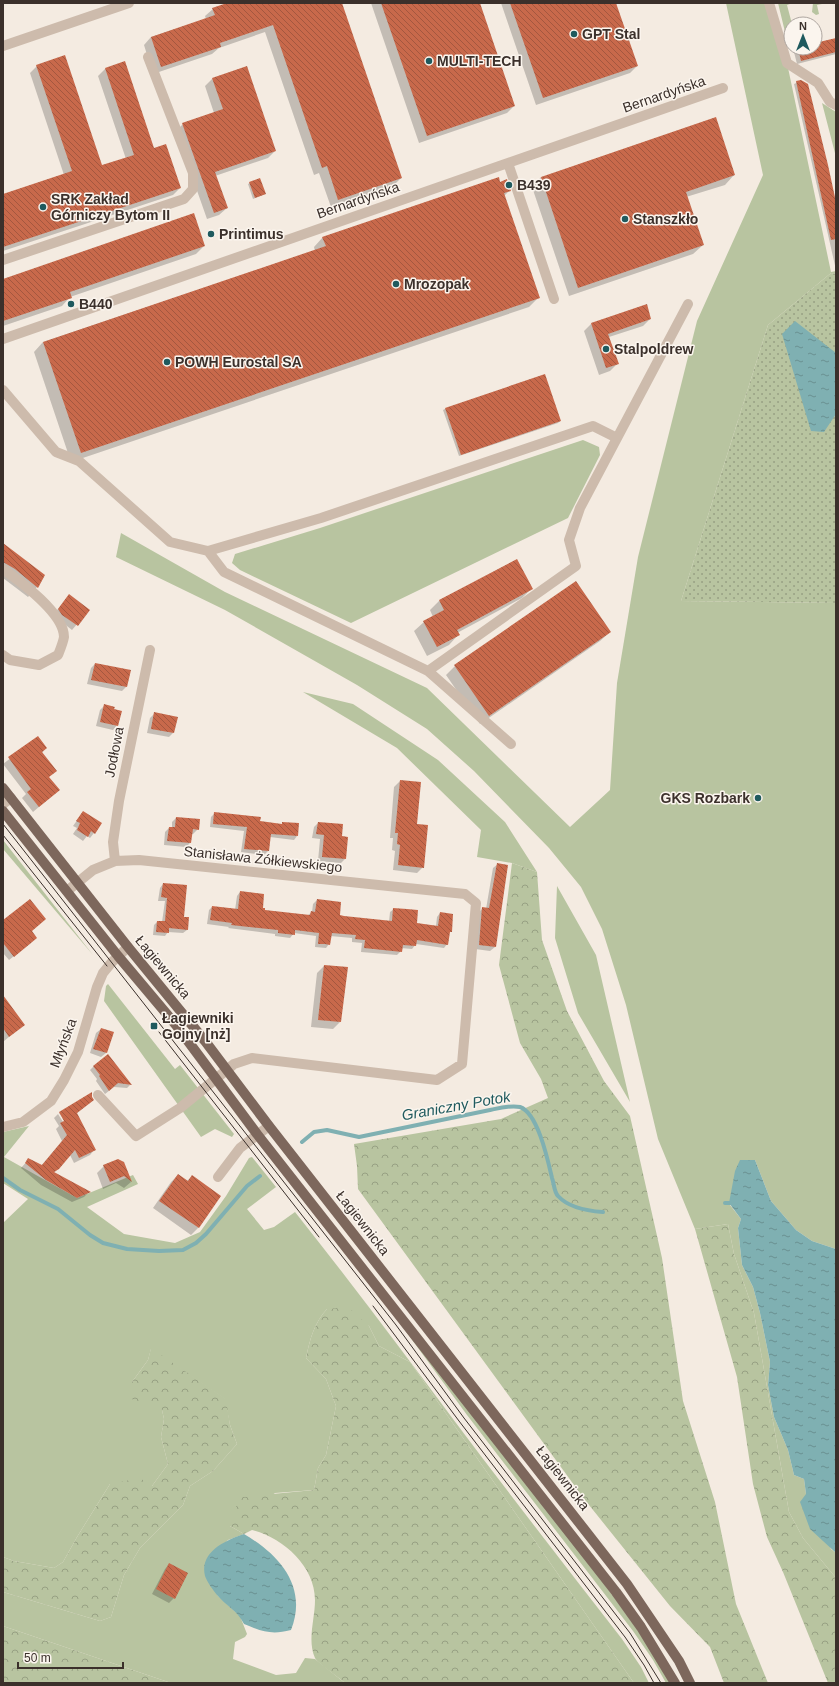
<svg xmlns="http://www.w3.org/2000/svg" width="839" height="1686" font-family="Arial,sans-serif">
<defs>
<pattern id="forest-crowns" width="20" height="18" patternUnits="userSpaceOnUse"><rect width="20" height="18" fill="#b8c4a0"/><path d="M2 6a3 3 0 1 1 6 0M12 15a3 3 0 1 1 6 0" fill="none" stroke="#97a083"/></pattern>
<pattern id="park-dots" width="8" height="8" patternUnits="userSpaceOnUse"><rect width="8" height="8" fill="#b8c4a0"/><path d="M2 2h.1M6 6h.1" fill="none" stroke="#97a083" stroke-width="1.8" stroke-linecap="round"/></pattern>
<pattern id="water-ripples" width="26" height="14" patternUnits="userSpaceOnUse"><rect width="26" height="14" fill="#7fb0b2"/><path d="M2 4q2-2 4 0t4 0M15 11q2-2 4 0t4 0" fill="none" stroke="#699091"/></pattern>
<pattern id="building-back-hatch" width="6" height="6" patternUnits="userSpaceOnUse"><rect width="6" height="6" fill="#c8694b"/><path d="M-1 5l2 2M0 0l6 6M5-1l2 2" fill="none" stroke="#a4573f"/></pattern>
</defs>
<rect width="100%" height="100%" fill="#f4ebe1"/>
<path fill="#b8c4a0" d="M 726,3 L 765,3 L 787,63 L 831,272 L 836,271 L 836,274 L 831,273 L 768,325 L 681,601 L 836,603 L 836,1249 L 812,1241 L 796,1230 L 771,1201 L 755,1160 L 730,1205 L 741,1219 L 738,1228 L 742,1265 L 753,1287 L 760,1313 L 770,1362 L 768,1385 L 774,1417 L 788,1450 L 794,1475 L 804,1479 L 806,1494 L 831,1549 L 836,1553 L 836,1578 L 803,1538 L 789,1512 L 754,1313 L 734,1254 L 728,1224 L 695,1229 L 658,1139 L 626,1005 L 602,929 L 581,887 L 549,848 L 474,771 L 427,729 L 357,685 L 225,610 L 116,557 L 121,533 L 225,592 L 427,688 L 570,827 L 610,790 L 617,683 L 638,557 L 697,321 L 763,175 Z
M 778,3 L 793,3 L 787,5 L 792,24 L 791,35 L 786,36 Z
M 813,3 L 827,3 L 817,5 L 819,14 L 816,15 L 812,12 Z
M 822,103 L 836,112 L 836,157 Z
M 583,440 L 599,447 L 600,455 L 568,518 L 351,623 L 240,570 L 232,563 L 235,554 L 320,528 Z
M 303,692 L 353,704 L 438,760 L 505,822 L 537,872 L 512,863 L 477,857 L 481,830 L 397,748 Z
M 3,840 L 93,955 L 3,849 Z
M 557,886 L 596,955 L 630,1102 L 578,1013 L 555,938 Z
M 108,984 L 175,1069 L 180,1065 L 234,1134 L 232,1137 L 215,1129 L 201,1137 L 104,1001 L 106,986 Z
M 29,1126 L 4,1157 L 77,1198 L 133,1175 L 138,1184 L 87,1207 L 124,1234 L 175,1243 L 200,1232 L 226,1196 L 249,1158 L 252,1157 L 276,1187 L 247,1209 L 264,1230 L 274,1227 L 295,1212 C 350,1281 403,1352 456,1423 C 511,1496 566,1567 622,1639 L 641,1667 L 649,1683 L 634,1683 L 410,1362 L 379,1346 L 369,1326 L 327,1309 C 314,1323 310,1339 306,1358 L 326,1379 L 336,1406 L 326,1455 L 318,1468 L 314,1490 L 275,1493 L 230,1526 L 244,1534 L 228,1540 L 205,1564 L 206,1576 L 218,1596 L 240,1616 L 247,1634 L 245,1637 L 235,1642 L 233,1659 L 276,1675 L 296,1673 L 305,1658 L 315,1659 L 345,1683 L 171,1683 L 3,1626 L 3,1592 L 100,1621 L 111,1617 L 124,1575 L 140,1548 L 183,1505 L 190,1486 L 213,1471 L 237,1444 L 230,1425 L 225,1399 L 151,1349 L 148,1360 L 132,1382 L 162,1410 L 164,1419 L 161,1437 L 168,1464 L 152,1486 L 110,1484 L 77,1537 L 63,1562 L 54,1568 L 14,1561 L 3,1557 L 3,1223 L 28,1199 L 3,1183 L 3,1132 Z
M 399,1322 L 592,1567 L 637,1629 L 671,1683 L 666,1683 L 653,1660 L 633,1631 L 467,1415 Z"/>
<path fill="url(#forest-crowns)" d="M 512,863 L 537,872 L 542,940 L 567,1011 L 604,1081 L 630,1116 L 662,1258 L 683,1401 L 715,1502 L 736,1604 L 768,1683 L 724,1683 L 710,1647 L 670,1606 L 585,1500 L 358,1189 L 357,1166 L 354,1144 L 501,1119 L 548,1098 L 541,1079 L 520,1043 L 499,965 Z
M 728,1224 L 734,1254 L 754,1313 L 789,1512 L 803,1538 L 836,1578 L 836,1683 L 828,1683 L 783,1572 L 767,1537 L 753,1484 L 737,1377 L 695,1229 Z
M 348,1307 L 369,1326 L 379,1346 L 410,1362 L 634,1683 L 345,1683 C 340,1678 317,1663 315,1658 C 307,1640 315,1619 315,1600 C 315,1566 283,1538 252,1530 L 244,1534 L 230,1526 L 228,1520 L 242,1497 L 314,1490 L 318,1468 L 326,1455 L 336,1406 L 326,1379 L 306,1358 C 310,1339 314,1323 327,1309 Z
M 151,1348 L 226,1399 L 230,1425 L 237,1444 L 213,1471 L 190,1486 L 183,1505 L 140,1548 L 124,1575 L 111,1617 L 100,1621 L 3,1592 L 3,1557 L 14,1561 L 54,1568 L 63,1562 L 77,1537 L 110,1484 L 140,1478 L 152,1486 L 168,1464 L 161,1437 L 164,1419 L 162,1410 L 129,1398 L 132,1382 L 148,1360 Z
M 3,1626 L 171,1683 L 3,1683 Z"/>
<path fill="url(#park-dots)" d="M 831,273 L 836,274 L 836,603 L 681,601 L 768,325 Z"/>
<path fill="url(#water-ripples)" d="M 795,321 L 836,353 L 836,414 L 824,432 L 811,431 L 782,334 Z
M 740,1160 L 755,1160 L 771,1201 L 796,1230 L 812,1241 L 836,1249 L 836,1553 L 810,1529 L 800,1502 L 806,1494 L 804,1479 L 794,1475 L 788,1450 L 774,1417 L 768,1385 L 770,1362 L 760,1313 L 753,1287 L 742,1265 L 738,1228 L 741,1219 L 729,1203 L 735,1171 Z
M 244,1534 C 280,1555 308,1587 291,1630 C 272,1635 263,1632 244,1624 C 237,1610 226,1606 217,1595 C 213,1590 207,1582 205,1576 C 199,1552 226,1540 244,1534 Z"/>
<path fill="#0003" d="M 229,3 L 341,3 L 401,178 L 393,186 L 331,207 L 319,173 L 314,175 L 265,32 L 219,48 L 212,54 L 153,74 L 144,45 L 151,37 L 206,19 L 205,16 L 213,9 Z
M 371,3 L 479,3 L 514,106 L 507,113 L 419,143 Z
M 501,3 L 615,3 L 637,66 L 630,73 L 536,105 Z
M 836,39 L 836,54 L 797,64 L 793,48 L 815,48 L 815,44 Z
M 124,62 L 153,149 L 180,188 L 173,195 L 3,251 L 3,195 L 64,175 L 30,73 L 37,66 L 102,167 L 126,159 L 98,76 L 105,69 Z
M 246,67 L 275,151 L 268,158 L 215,176 L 227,208 L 219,215 L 207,219 L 176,131 L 183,124 L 214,113 L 205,86 L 212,79 Z
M 801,81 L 836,207 L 836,270 L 794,84 Z
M 734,175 L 725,185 L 686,197 L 703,245 L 693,254 L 569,296 L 532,187 L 541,177 Z
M 250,183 L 265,194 L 253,199 L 248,184 Z
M 499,183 L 509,191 L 504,196 L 538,298 L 529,307 L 71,462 L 34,352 L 43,342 L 315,251 L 314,247 L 323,237 Z
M 204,246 L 196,254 L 70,297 L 62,306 L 3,326 L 3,280 Z
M 646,305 L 650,319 L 643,326 L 609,337 L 617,364 L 610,371 L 599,375 L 584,331 L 591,324 Z
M 445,409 L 560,421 L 558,423 L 459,456 L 443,410 Z
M 3,544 L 44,575 L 37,587 L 28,597 L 3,578 Z
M 516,560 L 531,589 L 522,598 L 457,633 L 458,635 L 449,645 L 427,656 L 414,631 L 424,622 L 433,617 L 430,610 L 439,601 Z
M 69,595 L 89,610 L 72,630 L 58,619 L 54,614 Z
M 610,632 L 600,641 L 480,724 L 446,675 L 455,666 Z
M 95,664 L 129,671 L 126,687 L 122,691 L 87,684 L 91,668 Z
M 104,706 L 117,725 L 113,730 L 96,726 L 100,710 Z
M 155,713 L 177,718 L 173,733 L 169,737 L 147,733 L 150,718 Z
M 37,738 L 46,748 L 42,753 L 53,795 L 33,812 L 22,798 L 26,794 L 3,764 Z
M 400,781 L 415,825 L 423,867 L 417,873 L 393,870 L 395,851 L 392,850 L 393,838 L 390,838 L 394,787 Z
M 83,812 L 94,833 L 90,838 L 87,836 L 83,841 L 73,834 L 77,828 L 73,826 Z
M 215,813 L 259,822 L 281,825 L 283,823 L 297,836 L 294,840 L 270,837 L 268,851 L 264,855 L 241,852 L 244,831 L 210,827 L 211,817 Z
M 176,818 L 198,829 L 193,834 L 191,834 L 190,843 L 186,847 L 164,845 L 165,832 L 169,828 L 172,828 L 172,822 Z
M 318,823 L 341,837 L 345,859 L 341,863 L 318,861 L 320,839 L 312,838 L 314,827 Z
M 498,864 L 495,947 L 490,951 L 475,949 L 478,913 L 483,908 L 486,909 L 493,868 Z
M 163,884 L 182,917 L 188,918 L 187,930 L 183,933 L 168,932 L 165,936 L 153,935 L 154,925 L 157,922 L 162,922 L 165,901 L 158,901 L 160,888 Z
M 240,892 L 264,911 L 307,916 L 312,912 L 313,904 L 317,900 L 339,916 L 389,922 L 390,912 L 394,909 L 416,924 L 436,926 L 437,917 L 440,913 L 447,944 L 444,948 L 416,944 L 412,949 L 401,948 L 401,951 L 397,955 L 361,952 L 362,943 L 352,942 L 352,938 L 330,936 L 329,944 L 326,948 L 315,947 L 316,936 L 294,933 L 290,938 L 275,936 L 275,934 L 228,928 L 229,927 L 207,924 L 209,910 L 212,907 L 235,910 L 237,896 Z
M 3,920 L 31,931 L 31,943 L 9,960 L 3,953 Z
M 324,966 L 346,968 L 340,1022 L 333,1029 L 311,1027 L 317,973 Z
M 3,997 L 23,1025 L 3,1042 Z
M 101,1029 L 113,1033 L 106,1053 L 101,1057 L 90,1053 L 96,1033 Z
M 94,1066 L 130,1085 L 127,1088 L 114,1087 L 105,1094 L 96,1081 L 97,1079 L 90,1070 Z
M 91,1094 L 93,1100 L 76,1114 L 95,1149 L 90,1155 L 74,1163 L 70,1155 L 54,1173 L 89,1192 L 84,1197 L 72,1202 L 41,1185 L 21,1168 L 29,1159 L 41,1166 L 62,1141 L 56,1129 L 59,1126 L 54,1118 L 58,1114 L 65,1125 L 67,1124 L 59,1113 Z
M 123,1163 L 131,1182 L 124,1188 L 116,1183 L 103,1189 L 97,1173 L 104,1166 Z
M 178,1175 L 187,1181 L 192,1176 L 220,1196 L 198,1228 L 191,1235 L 153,1208 L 171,1182 Z
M 169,1564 L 187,1573 L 174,1598 L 169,1603 L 152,1594 L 165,1569 Z"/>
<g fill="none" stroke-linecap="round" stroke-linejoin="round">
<path stroke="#7fb0b2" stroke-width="4" d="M 302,1142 L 314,1132 L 327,1130 L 359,1137 L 490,1110 C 499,1108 510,1105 520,1107 C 538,1113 548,1161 552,1178 C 554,1183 554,1192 558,1196 C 568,1207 588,1211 603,1212
M 3,1178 L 20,1190 L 58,1209 L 90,1235 L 103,1243 L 127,1249 L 159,1251 L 183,1250 L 196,1243 L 206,1234 L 247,1186 L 260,1176
M 725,1203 L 733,1203"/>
</g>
<path fill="url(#building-back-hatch)" d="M 227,3 L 342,3 L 402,178 L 338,200 L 327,166 L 322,168 L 273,25 L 220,43 L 221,47 L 161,67 L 151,37 L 215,15 L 212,8 Z
M 381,3 L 480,3 L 515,106 L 427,136 Z
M 510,3 L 616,3 L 638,66 L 543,98 Z
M 836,38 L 836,52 L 801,61 L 798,48 L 815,48 L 815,43 Z
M 65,55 L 102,165 L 134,155 L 105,68 L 125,61 L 154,148 L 166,144 L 181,188 L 3,247 L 3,194 L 72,171 L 36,65 Z
M 247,66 L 276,151 L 215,172 L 228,208 L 214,213 L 182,123 L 223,109 L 212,78 Z
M 801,80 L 808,84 L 828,165 L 836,202 L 836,239 L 831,240 L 796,81 Z
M 716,117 L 735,175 L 686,192 L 704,245 L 578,288 L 541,177 Z
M 499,177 L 500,182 L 507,179 L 511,191 L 504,193 L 540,298 L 81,453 L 43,342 L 326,246 L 322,237 Z
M 260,178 L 266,194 L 255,198 L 249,182 Z
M 194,213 L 205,246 L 70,292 L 72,298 L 3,321 L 3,279 Z
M 647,304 L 651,319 L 608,334 L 619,364 L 606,368 L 591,323 Z
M 545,374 L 561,421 L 461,455 L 445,408 Z
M 3,543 L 45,575 L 38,588 L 15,569 L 3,562 Z
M 517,559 L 533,589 L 457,630 L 460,635 L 437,647 L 423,621 L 444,610 L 439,600 Z
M 576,581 L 611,632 L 489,716 L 454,665 Z
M 69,594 L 90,610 L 78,626 L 62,615 L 58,609 Z
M 95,663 L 131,670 L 127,687 L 91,680 Z
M 104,704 L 115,707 L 114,709 L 122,711 L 118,726 L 100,722 Z
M 154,712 L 178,717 L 174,733 L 151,729 Z
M 38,736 L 47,748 L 42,752 L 57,771 L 49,777 L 60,790 L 39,807 L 27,792 L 31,789 L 8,757 Z
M 400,780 L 421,782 L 417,824 L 428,825 L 424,868 L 398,865 L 400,845 L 397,844 L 398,833 L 395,833 Z
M 83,811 L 102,823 L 95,834 L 91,831 L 88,837 L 77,830 L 80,823 L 76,821 Z
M 214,812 L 261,817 L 260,821 L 282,824 L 282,822 L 299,823 L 298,836 L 271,834 L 269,851 L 244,849 L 247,827 L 213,824 Z
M 176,817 L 200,819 L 199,830 L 193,829 L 191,843 L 167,841 L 169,827 L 175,827 Z
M 318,822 L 343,824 L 342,836 L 348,837 L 346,859 L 322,857 L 324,835 L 316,834 Z
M 497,863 L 508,865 L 496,947 L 479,945 L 482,907 L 489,908 Z
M 163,883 L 187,885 L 184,917 L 189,917 L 188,930 L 169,928 L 169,933 L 156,932 L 157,921 L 165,921 L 167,898 L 161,897 Z
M 240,891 L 264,894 L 263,908 L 265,908 L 265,910 L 310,915 L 311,911 L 315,912 L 317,899 L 341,902 L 340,915 L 344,916 L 392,921 L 393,908 L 407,909 L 418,910 L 417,923 L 438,926 L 440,912 L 453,914 L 452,932 L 450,932 L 448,945 L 417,940 L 416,946 L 403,945 L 402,952 L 364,948 L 365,940 L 355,939 L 356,935 L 332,933 L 330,945 L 325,944 L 318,944 L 319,933 L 295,930 L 295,935 L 278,933 L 278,930 L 231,925 L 232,923 L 210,920 L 212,906 L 238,909 Z
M 30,899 L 46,919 L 32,931 L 37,938 L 14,957 L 3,943 L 3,920 Z
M 324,965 L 348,967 L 341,1022 L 318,1020 Z
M 3,995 L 25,1025 L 9,1037 L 3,1028 Z
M 101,1028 L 114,1032 L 107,1053 L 93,1049 Z
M 108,1054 L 132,1085 L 118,1083 L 109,1091 L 99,1076 L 100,1075 L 93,1066 Z
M 92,1092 L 92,1097 L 94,1100 L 77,1113 L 96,1150 L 79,1158 L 75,1150 L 59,1169 L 54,1172 L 91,1192 L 77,1198 L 46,1180 L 25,1163 L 28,1158 L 42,1165 L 67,1135 L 60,1123 L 64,1121 L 59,1112 Z
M 118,1159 L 124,1162 L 132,1182 L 124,1176 L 110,1182 L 103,1165 Z
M 178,1174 L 188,1181 L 192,1175 L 221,1196 L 199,1228 L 159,1201 Z
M 169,1563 L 188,1573 L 175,1599 L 156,1589 Z"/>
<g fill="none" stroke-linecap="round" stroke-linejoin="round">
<path stroke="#cdbbac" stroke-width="10" d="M 769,3 L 787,63 L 818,83 L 830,102 L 836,105
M 3,46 L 129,3
M 508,163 L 554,299
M 3,260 L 184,199 L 193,189 L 193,173 L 148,57
M 3,339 L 723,88
M 3,390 L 56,452 L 79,461 L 170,542 L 208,551 L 321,518 L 593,426 L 617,438
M 208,551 L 224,572 L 428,671 L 511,744
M 3,569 C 21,582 64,613 64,637 C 63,643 60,650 58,655 L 39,665 L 10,660 L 3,655
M 428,671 L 576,566 L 569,540 L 580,508 L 688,304
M 3,804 L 11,798
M 115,861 L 113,842 L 119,801 L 150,650
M 67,891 L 93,870 L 115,861 L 139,860 L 465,894 L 476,903 L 462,1064 L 437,1080 L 252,1058 L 234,1064 L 180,1108 L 136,1136 L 98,1095
M 3,1127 L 23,1122 L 51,1101 L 64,1080 L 78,1052 L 97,987 L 103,973 L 112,962 L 128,947
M 218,1177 L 240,1148 L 269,1126"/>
<path stroke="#7d675c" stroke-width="10" d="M 3,788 L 128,947 L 205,1041 L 269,1126 L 627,1584 L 679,1661 L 690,1683
M 3,811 L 118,956 L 176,1025 L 257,1134 L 616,1592 L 641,1627 L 675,1683"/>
<path stroke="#3b302b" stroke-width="1" d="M 3,824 L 396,1325 L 464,1418 L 630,1633 L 661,1683
M 3,835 L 107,966
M 159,1032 L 319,1237
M 373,1306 L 459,1421 L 625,1637 L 644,1665 L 654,1683"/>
</g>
<g fill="#1f5a5e" stroke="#fbf5ee" stroke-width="1.5">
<circle cx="574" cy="34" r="4"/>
<circle cx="429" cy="61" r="4"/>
<circle cx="509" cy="185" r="4"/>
<circle cx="43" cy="207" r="4"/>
<circle cx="625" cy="219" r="4"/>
<circle cx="211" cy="234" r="4"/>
<circle cx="396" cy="284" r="4"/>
<circle cx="71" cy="304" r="4"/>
<circle cx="606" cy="349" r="4"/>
<circle cx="167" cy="362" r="4"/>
<circle cx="758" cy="798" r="4"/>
<rect x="150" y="1022" width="8" height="8" rx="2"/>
</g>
<g text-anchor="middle" stroke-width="3" stroke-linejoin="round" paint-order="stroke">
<g font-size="14" font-weight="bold" fill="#3b302b" stroke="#fbf5ee" text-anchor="start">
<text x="582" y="39">GPT Stal</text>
<text x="437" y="66">MULTI-TECH</text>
<text x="517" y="190">B439</text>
<text x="51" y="204">SRK Zakład<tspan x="51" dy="16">Górniczy Bytom II</tspan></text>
<text x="633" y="224">Stanszkło</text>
<text x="219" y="239">Printimus</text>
<text x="404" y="289">Mrozopak</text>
<text x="79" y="309">B440</text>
<text x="614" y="354">Stalpoldrew</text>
<text x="175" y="367">POWH Eurostal SA</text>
<text x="750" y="803" text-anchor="end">GKS Rozbark</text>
<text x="162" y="1023">Łagiewniki<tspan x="162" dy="16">Gojny [nż]</tspan></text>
</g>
<g font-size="14" fill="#3b302b" stroke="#fbf5ee">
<text transform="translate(664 94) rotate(-19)" y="5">Bernardyńska</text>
<text transform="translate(358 200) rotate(-19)" y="5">Bernardyńska</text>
<text transform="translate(114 752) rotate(-79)" y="5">Jodłowa</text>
<text transform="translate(263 859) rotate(6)" y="5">Stanisława Żółkiewskiego</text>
<text transform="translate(163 967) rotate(50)" y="5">Łagiewnicka</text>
<text transform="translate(63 1043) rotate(-69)" y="5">Młyńska</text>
<text transform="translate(363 1223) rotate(52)" y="5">Łagiewnicka</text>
<text transform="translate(563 1478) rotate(52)" y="5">Łagiewnicka</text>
</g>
<g font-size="15" font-style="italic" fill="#1f5a5e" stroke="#fbf5ee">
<text transform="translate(456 1106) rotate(-10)" y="5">Graniczny Potok</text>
</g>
</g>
<rect width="839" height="1686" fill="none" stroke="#3b302b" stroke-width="8"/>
<g transform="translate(803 36)"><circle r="19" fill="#fbf5ee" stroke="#aea6a0"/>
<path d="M0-3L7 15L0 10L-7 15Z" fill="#1f5a5e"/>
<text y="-6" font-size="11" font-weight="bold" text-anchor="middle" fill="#3b302b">N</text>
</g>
<path d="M18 1662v6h105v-6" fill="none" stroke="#3b302b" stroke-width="2"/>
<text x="24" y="1662" font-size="12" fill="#3b302b" stroke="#fbf5ee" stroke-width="3" paint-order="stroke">50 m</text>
</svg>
